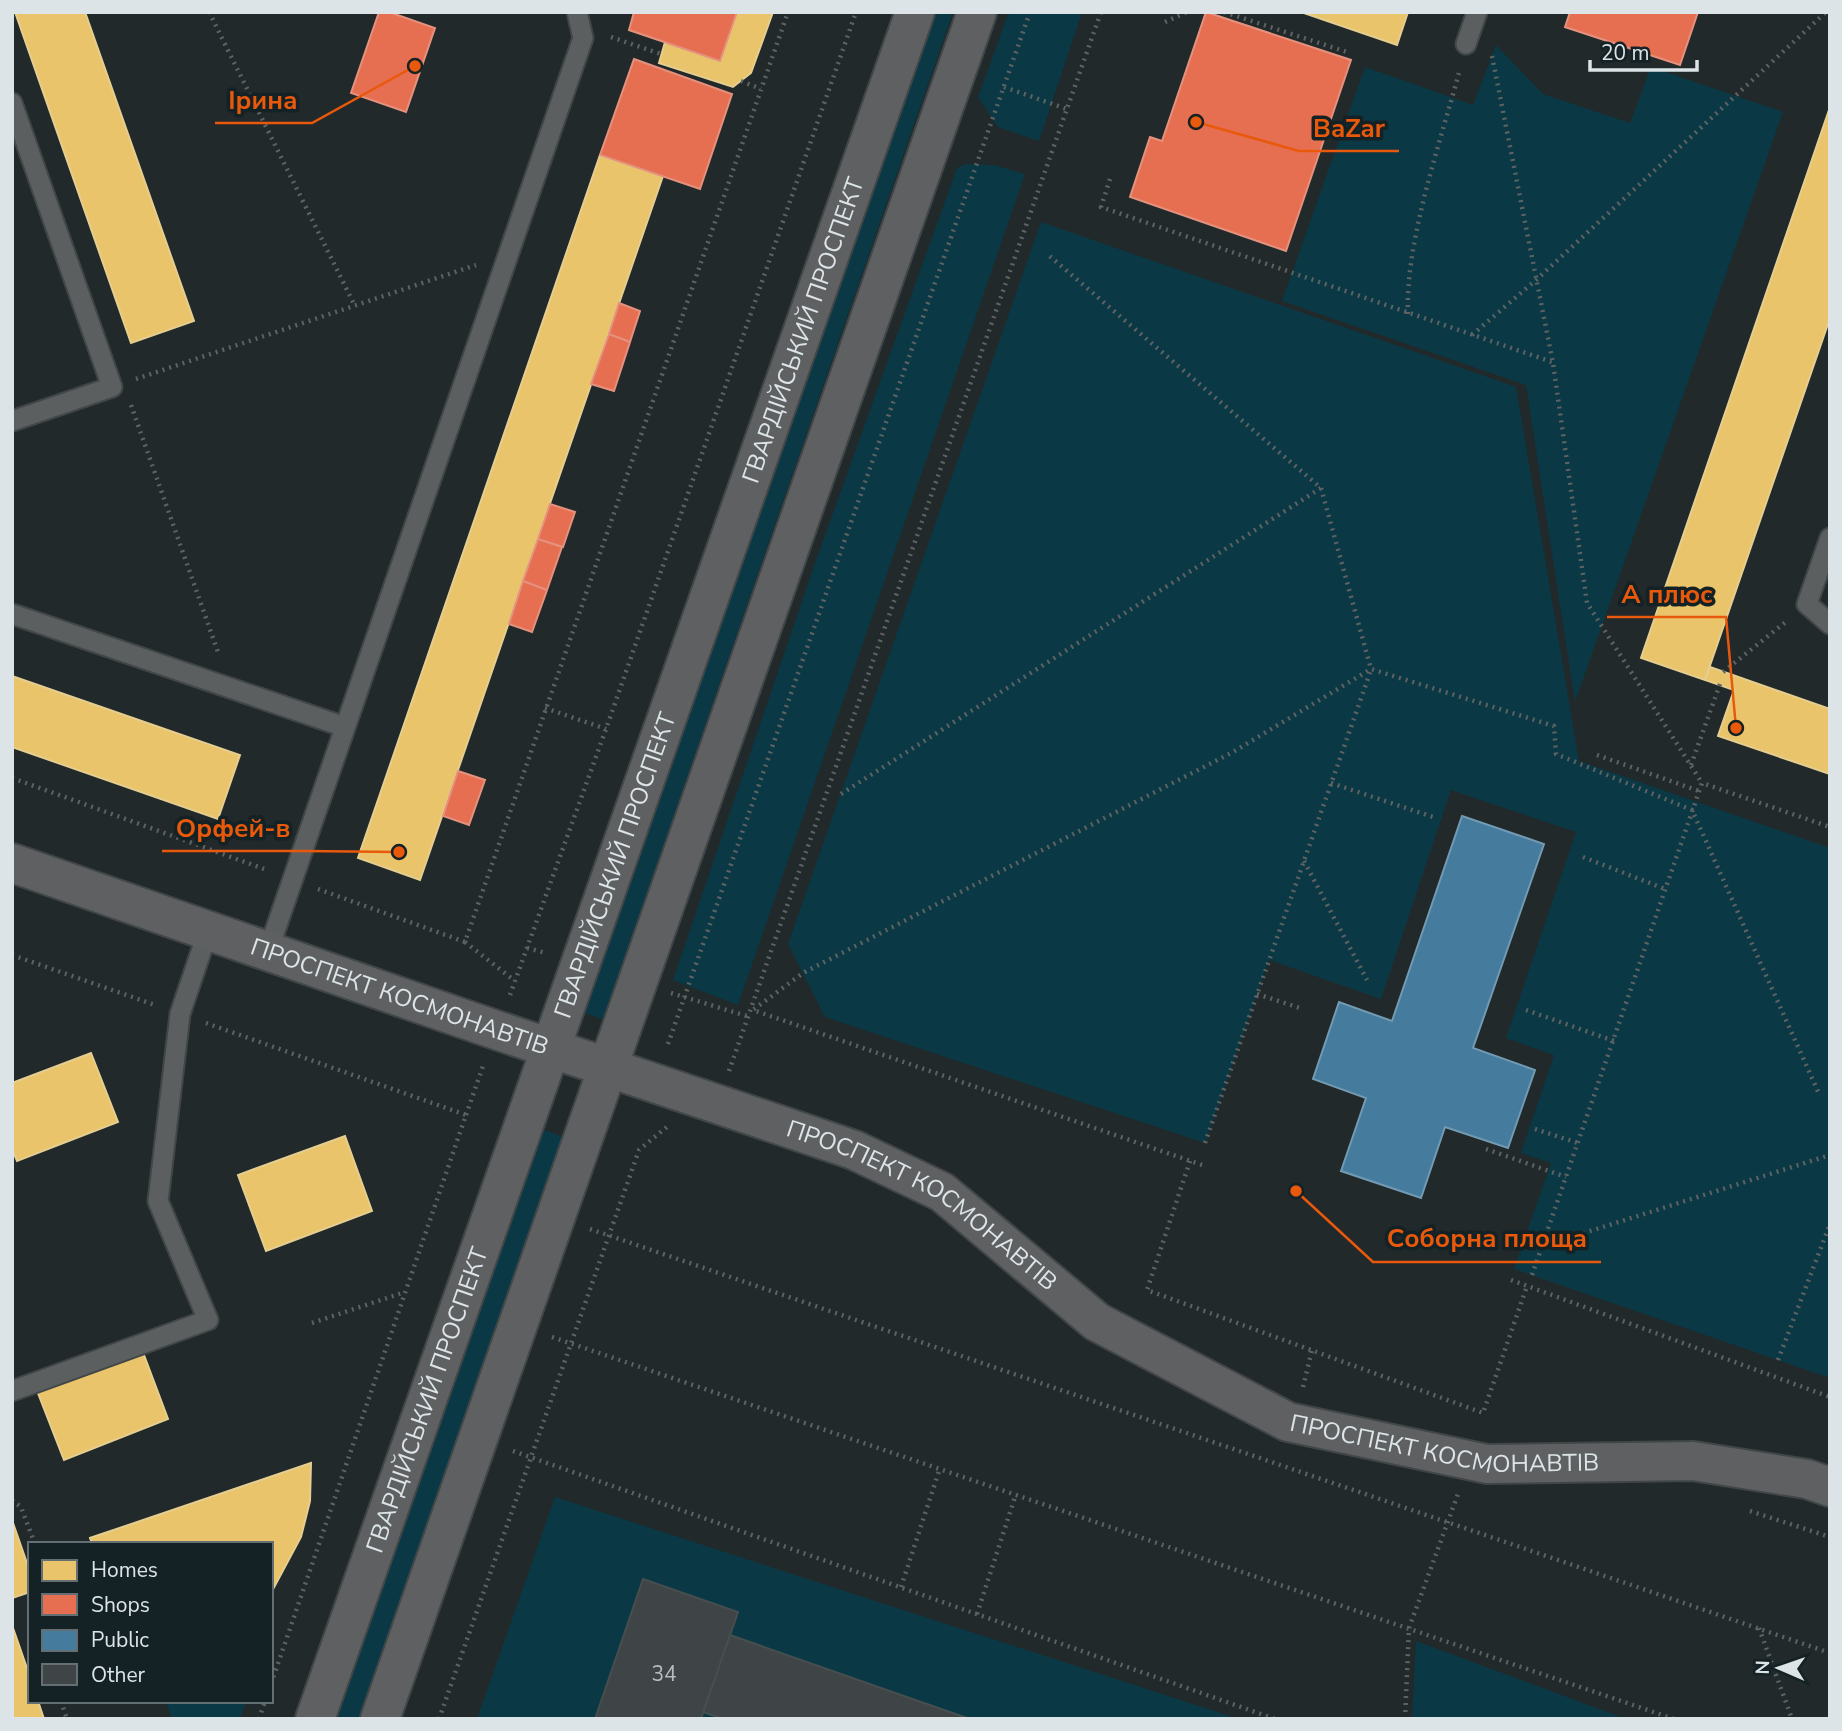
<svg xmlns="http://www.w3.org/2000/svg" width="1842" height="1731" font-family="'Nunito Sans',sans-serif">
<rect width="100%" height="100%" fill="#22292b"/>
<path fill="#0a3945" d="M 932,12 L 953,12 L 603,1019 L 584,1013 Z
M 1009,12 L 1082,12 L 1039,141 L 998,127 L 978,97 Z
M 1496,45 L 1543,94 L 1630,123 L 1651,67 L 1783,112 L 1575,702 L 1526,385 L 1282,301 L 1365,67 L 1473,105 Z
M 966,164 L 994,165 L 1025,174 L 738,1005 L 673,980 L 814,566 L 957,168 Z
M 1041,222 L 1516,387 L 1579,761 L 1830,848 L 1830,1378 L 1514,1269 L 1551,1163 L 1521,1153 L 1554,1055 L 1506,1038 L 1576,832 L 1451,790 L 1381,999 L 1269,960 L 1205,1143 L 825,1017 L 788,944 Z
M 541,1129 L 566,1138 L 365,1719 L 336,1719 Z
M 555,1497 L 1239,1719 L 477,1719 Z
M 1416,1641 L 1626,1719 L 1412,1719 Z
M 166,1701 L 246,1701 L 240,1719 L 172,1719 Z"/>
<path fill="#e9c46a" stroke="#e5ce90" stroke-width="2" d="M 15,12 L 85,12 L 194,321 L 131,343 Z
M 737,12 L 773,12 L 751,73 L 733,87 L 659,63 L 665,42 L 720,61 Z
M 1301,12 L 1408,12 L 1397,45 Z
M 1830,107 L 1830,318 L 1705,680 L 1641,658 Z
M 600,155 L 663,176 L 420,880 L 358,858 Z
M 1710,667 L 1830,709 L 1830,774 L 1718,736 L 1734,690 L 1705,680 Z
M 12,676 L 240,755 L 218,819 L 12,747 Z
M 1481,849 L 1511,860 L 1499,892 L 1470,881 Z
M 1420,1034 L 1447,1044 L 1459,1066 L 1448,1101 L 1422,1114 L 1394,1104 L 1382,1081 L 1394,1044 Z
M 91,1053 L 118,1122 L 17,1161 L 12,1149 L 12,1083 Z
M1400 1074a21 21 0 1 1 42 0a21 21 0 1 1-42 0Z
M1405 1074a16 16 0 1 1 32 0a16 16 0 1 1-32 0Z
M 345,1136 L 372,1211 L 266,1251 L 238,1175 Z
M 141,1347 L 168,1419 L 64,1460 L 36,1388 Z
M 311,1463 L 310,1501 L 301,1537 L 271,1593 L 271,1544 L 92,1544 L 90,1538 Z
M 12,1520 L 30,1572 L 30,1592 L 12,1598 Z
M 12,1625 L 30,1677 L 30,1701 L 38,1701 L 44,1719 L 12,1719 Z"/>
<path fill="#e76f51" stroke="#e4927e" stroke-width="2" d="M 379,12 L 389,12 L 435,28 L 406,112 L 351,93 Z
M 634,12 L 737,12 L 720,61 L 629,30 Z
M 1206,12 L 1351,60 L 1286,251 L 1130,197 L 1150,137 L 1162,141 Z
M 1570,12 L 1698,12 L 1680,65 L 1565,27 Z
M 634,59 L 732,94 L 700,189 L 600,155 Z
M 619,303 L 640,311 L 630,342 L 609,334 Z
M 609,334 L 630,342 L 614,391 L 591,384 Z
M 550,504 L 575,512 L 563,547 L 538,539 Z
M 538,539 L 562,547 L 547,590 L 523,581 Z
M 523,581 L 547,590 L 532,632 L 509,624 Z
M 458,771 L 485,780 L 469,825 L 443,816 Z"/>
<path fill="#457b9d" stroke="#729ab3" stroke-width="2" d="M 1462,816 L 1544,844 L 1473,1048 L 1535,1070 L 1508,1148 L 1445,1127 L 1421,1198 L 1341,1171 L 1366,1098 L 1313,1079 L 1339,1002 L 1392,1021 Z"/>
<path fill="#3f4547" stroke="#474e4f" stroke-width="2" d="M 643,1579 L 738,1612 L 701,1719 L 595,1719 Z
M 730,1635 L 901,1695 L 970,1719 L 724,1719 L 703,1712 Z"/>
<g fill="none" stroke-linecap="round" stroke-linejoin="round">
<g stroke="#414648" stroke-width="23">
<path id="lane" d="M 1466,44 L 1477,12
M 12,103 L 112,387 L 12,421
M 1830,538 L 1807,604 L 1830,624
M 12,614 L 345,727
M 268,951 L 583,38 L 577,12
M 12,1391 L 208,1320 L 158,1201 L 180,1014 L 208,931"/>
</g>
<g stroke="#414648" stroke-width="42">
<g id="secondary">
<path id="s1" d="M 12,863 L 496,1030 L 854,1150 L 942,1192 L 1097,1322 L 1288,1422 L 1487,1464 L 1693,1461 L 1807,1479 L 1830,1487"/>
<path id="s2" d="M 315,1719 L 915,12"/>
<path d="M 380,1719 L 977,12"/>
</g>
</g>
<path stroke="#5e6263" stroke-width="4.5" stroke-dasharray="2 5" stroke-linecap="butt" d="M 209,12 L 355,306
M 1224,12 L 1350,53
M 1165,22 L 1187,12
M 611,37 L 661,54
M 1492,56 L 1553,363 L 1587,603 L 1702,783
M 741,81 L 761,89
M 1004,87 L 1067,109
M 1110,179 L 1101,207 L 1552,362
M 1408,314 C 1405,241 1441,141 1460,69
M 1472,335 L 1536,280 L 1826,12
M 136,379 L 476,265
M 131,405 L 219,655
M 1321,488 L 1371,669 L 1554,726 L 1556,754 L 1692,810 L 1820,1096
M 1723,672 L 1788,620
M 545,708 L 606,729
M 1597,755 L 1699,791
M 1691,765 L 1720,684
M 12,778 L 267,870
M 1331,783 L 1433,817
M 841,794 L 1321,488 L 1046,253
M 1583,857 L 1665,889
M 1304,861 L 1367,980
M 318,889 L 465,942 L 788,12
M 465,942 L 515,981
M 527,948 L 546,953
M 12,955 L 155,1005
M 671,993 L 750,1017
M 1257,994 L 1303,1009
M 510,995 L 606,729 L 856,12
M 1526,1010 L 1614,1041
M 206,1023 L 466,1115 L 271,1684
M 668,1044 L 1030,12
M 729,1071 L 1101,12
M 466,1115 L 483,1066
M 1535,1129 L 1578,1143
M 1205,1143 L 1371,670
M 1486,1149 L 1566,1177
M 1190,1161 L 1147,1290 L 1483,1413 L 1527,1286
M 1202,1165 L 753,1010 L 803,973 L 1233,752 L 1371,669
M 590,1229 L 1830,1653
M 1543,1246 L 1830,1155
M 1532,1275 L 1702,783 L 1830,827
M 1511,1280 L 1830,1397
M 312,1323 L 405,1292
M 552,1337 L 1674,1719
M 1778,1360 L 1830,1224
M 1303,1387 L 1312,1350
M 513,1451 L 1275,1719
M 12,1500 L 21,1507 L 35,1544
M 1750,1511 L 1830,1537
M 901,1587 L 940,1468
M 977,1614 L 1016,1494
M 1759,1628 L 1792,1719
M 61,1701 L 67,1719
M 259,1719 L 265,1701
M 439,1719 L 639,1150 L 668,1126
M 1405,1719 L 1409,1628 L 1458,1494"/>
<use href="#lane" stroke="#5b5f60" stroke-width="19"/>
<use href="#secondary" stroke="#5e6062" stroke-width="38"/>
</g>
<g text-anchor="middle" stroke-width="7" stroke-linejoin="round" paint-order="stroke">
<g font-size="21" fill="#b5bcbf">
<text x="664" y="1681">34</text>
</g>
<g font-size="24" fill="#dce4e7" stroke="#142125">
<text dy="8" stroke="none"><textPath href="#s2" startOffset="1472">ГВАРДІЙСЬКИЙ ПРОСПЕКТ</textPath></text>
<text dy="8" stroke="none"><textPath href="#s2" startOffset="905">ГВАРДІЙСЬКИЙ ПРОСПЕКТ</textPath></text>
<text dy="8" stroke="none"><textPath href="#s1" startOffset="410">ПРОСПЕКТ КОСМОНАВТІВ</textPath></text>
<text dy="8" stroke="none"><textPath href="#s1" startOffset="976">ПРОСПЕКТ КОСМОНАВТІВ</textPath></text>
<text dy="8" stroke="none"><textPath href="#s2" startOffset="338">ГВАРДІЙСЬКИЙ ПРОСПЕКТ</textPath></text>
<text dy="8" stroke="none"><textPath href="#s1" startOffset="1564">ПРОСПЕКТ КОСМОНАВТІВ</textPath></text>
</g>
</g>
<path fill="none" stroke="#e8590c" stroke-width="2.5" d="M415 66L312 123H215M1196 122L1299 151H1399M1736 728L1726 617H1607M399 852L304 851H162M1296 1191L1373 1262H1601"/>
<g fill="#e8590c" stroke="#142125" stroke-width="2.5">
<circle cx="415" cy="66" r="7"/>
<circle cx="1196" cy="122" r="7"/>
<circle cx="1736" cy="728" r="7"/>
<circle cx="399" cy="852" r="7"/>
<circle cx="1296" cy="1191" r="7"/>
</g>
<g font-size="26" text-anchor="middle" font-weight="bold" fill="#e8590c" stroke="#142125" stroke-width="7" stroke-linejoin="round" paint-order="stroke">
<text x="263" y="109">Ірина</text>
<text x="1349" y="137">BaZar</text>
<text x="1667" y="603">А плюс</text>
<text x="233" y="837">Орфей-в</text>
<text x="1487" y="1247">Соборна площа</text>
</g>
<rect width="1842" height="1731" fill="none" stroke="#dce4e7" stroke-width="28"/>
<rect x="28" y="1542" width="245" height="161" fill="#142125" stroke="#646f73" stroke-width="2"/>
<rect x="42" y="1560" width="35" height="21" fill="#e9c46a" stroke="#646f73" stroke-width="2"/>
<text x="91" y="1577" font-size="21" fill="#dce4e7">Homes</text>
<rect x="42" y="1594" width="35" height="21" fill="#e76f51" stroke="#646f73" stroke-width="2"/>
<text x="91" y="1612" font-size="21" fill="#dce4e7">Shops</text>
<rect x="42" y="1630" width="35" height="21" fill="#457b9d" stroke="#646f73" stroke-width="2"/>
<text x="91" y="1647" font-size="21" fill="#dce4e7">Public</text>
<rect x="42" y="1664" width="35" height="21" fill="#3f4547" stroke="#646f73" stroke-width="2"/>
<text x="91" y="1682" font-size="21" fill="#dce4e7">Other</text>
<g transform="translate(1779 1668) rotate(272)" stroke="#142125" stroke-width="5" paint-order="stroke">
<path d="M0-5L12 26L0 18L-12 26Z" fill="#dce4e7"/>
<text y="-10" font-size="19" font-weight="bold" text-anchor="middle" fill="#dce4e7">N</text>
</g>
<path d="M1590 60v10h107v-10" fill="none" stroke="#dce4e7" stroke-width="3.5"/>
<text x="1601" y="60" font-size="21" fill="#dce4e7" stroke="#142125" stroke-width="5" paint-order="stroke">20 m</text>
</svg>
